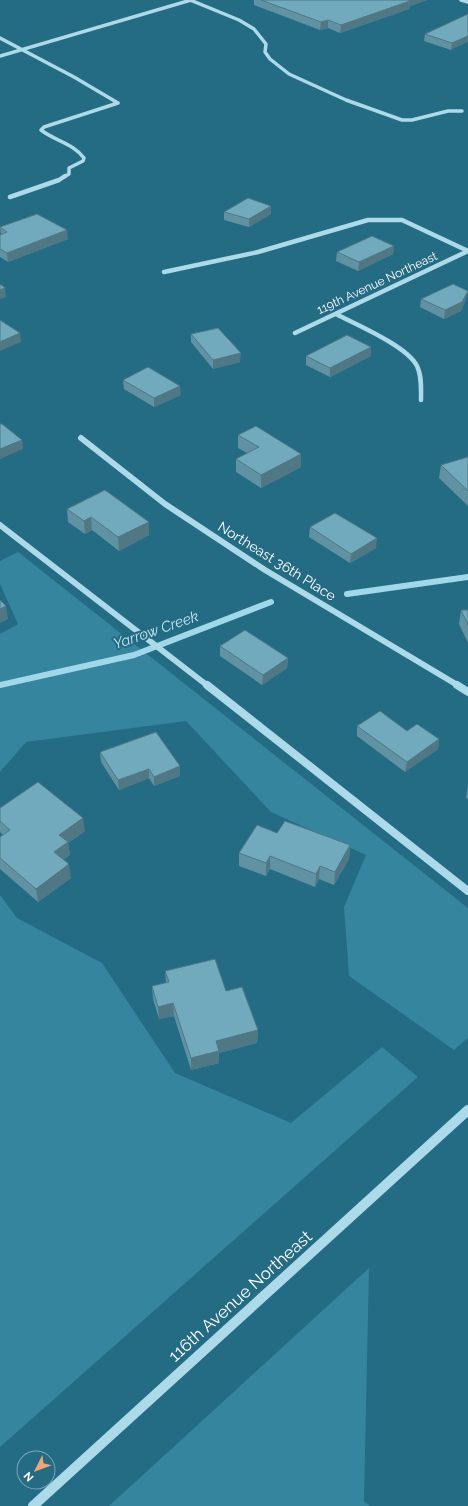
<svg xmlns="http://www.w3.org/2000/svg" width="468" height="1506" font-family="Raleway,sans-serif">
<rect width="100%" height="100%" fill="#246b84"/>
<path fill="#35859f" d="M 18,552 L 468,908 L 468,1038 L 454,1050 L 349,976 L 344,907 L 366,855 L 271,812 L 186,721 L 26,742 L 0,772 L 0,634 L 18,624 L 0,584 L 0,561 Z
M 0,895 L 17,918 L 102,963 L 175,1073 L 291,1123 L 382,1047 L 418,1077 L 0,1447 Z
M 369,1268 L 364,1501 L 370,1506 L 109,1506 Z"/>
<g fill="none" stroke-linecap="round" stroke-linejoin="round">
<path stroke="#a1d8e9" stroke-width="6" d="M 347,594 L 468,577
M 0,685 L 134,655 L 271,602"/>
<path stroke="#addae8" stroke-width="3.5" d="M 190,0 L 239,20 L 254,29 L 266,44 L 265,52 L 270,59 L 289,74 L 346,100 L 402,120 L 412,120 L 448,111 L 462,111
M 461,0 L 468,2
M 0,38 L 74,77 L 118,103
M 0,56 L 191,0
M 64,177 L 69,174 L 69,168 L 83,161 L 84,158 C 73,143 55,141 41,130 L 44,127 L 118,103"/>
<path stroke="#addae8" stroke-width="4.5" d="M 10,197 L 59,180 L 65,176
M 164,272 L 258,252 L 368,220 L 402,220 L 468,251
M 336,314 C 357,325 407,346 417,366 C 422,376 421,389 421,400
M 295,333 L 468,251"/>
<path stroke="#addae8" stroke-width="6" d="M 81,438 L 165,504 L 265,570 L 459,686
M 0,525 L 208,686"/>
<path stroke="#addae8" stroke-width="8" d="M 207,685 L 468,891
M 457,685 L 468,692"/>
<path stroke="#addae8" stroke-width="10" d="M 33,1506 L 468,1110"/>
</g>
<path fill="#6192a3" d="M 254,0 L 427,0 L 410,6 L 409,9 L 340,33 L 328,28 L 320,30 L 254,5 Z
M 468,14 L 451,50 L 424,41 L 425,34 Z
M 271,206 L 271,214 L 249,227 L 224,220 L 224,212 Z
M 0,227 L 68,239 L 8,262 L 0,257 L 0,235 L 1,235 Z
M 394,246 L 393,254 L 358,271 L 336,261 L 337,252 Z
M 421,299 L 466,299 L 461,311 L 444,319 L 420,307 Z
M 191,334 L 240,362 L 213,369 L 191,342 Z
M 306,356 L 371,356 L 330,377 L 306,365 Z
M 123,380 L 181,395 L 154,407 L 124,389 Z
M 238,435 L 301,454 L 301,467 L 261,488 L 236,472 L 236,459 L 247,453 L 238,448 Z
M 468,457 L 468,506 L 439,478 L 441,465 Z
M 67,509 L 149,535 L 119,551 L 92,530 L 85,534 L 68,522 Z
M 310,527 L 376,548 L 350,563 L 309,537 Z
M 461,610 L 468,610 L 468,643 L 459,624 Z
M 220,646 L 288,658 L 287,668 L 262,685 L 220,656 Z
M 357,726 L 407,731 L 439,739 L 438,749 L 405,772 L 357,736 Z
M 100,752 L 180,766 L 180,776 L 154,786 L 149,778 L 119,790 L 101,762 Z
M 468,785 L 468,799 L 466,798 Z
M 0,808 L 85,831 L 68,843 L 70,855 L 63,860 L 71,878 L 38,902 L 0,869 L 0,837 L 3,835 L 0,832 Z
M 277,833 L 350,845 L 349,859 L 334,885 L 319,879 L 315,887 L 270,869 L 266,876 L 239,866 L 239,853 Z
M 165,971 L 226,991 L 258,1030 L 257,1043 L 219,1053 L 219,1063 L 191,1070 L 174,1016 L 159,1019 L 153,999 L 152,986 L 166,983 Z"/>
<path fill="#4f7784" d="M 406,0 L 427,0 L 410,6 L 409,9 L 340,33 L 341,25 Z
M 328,20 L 328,28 L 320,30 L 321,22 Z
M 468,36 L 468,42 L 451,50 L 452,43 Z
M 271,206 L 271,214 L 249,227 L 249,219 Z
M 67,230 L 68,239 L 8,262 L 7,253 Z
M 394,246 L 393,254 L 358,271 L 359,262 Z
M 5,288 L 6,297 L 0,299 L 0,290 Z
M 468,291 L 466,299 L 461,311 L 444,319 L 445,310 Z
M 20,333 L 21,342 L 0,351 L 0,342 Z
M 371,347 L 371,356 L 330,377 L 330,368 Z
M 241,353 L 240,362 L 213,369 L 213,360 Z
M 180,386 L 181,395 L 154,407 L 154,398 Z
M 22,440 L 23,449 L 0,459 L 0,449 Z
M 301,454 L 301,467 L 261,488 L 261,475 Z
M 91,517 L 92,530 L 85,534 L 84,521 Z
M 149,522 L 149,535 L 119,551 L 118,537 Z
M 377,538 L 376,548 L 350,563 L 351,554 Z
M 6,606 L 8,619 L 0,623 L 0,609 Z
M 288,658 L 287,668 L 262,685 L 263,675 Z
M 439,739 L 438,749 L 405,772 L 407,762 Z
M 180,766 L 180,776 L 154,786 L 154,777 Z
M 149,769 L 149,778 L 119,790 L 118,780 Z
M 83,818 L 85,831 L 68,843 L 70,855 L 56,865 L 54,852 L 59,835 Z
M 350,845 L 349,859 L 334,885 L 335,872 Z
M 270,856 L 270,869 L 266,876 L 266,863 Z
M 69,864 L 71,878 L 38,902 L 36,889 Z
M 320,866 L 319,879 L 315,887 L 316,874 Z
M 173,1003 L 174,1016 L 159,1019 L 158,1007 Z
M 258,1030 L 257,1043 L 219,1053 L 219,1063 L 191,1070 L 191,1058 L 216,1041 Z"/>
<path fill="#71aabd" stroke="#4f7784" d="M 261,0 L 408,0 L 410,1 L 341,25 L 328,20 L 321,22 Z
M 468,14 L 468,36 L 452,43 L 425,34 Z
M 248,198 L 271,206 L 249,219 L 224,212 Z
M 37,214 L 67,230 L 7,253 L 0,249 L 0,235 L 7,232 L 0,227 Z
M 372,236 L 394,246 L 359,262 L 337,252 Z
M 0,284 L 5,288 L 0,290 Z
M 453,284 L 468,291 L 462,302 L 445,310 L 421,299 Z
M 0,320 L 20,333 L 0,342 Z
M 218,328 L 241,353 L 213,360 L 191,334 Z
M 347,335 L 371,347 L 330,368 L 306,356 Z
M 148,367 L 180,386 L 154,398 L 123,380 Z
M 0,424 L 2,424 L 22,440 L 0,449 Z
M 256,426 L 301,454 L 261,475 L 236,459 L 259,447 L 238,435 Z
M 468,457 L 468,491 L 441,465 Z
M 105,490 L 149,522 L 118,537 L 91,517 L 84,521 L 67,509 Z
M 335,513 L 377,538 L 351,554 L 310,527 Z
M 0,600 L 6,606 L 0,609 Z
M 461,610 L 468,610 L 468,625 Z
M 245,630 L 288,658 L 263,675 L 220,646 Z
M 380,711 L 407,731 L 417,724 L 439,739 L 407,762 L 357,726 Z
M 156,732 L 180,766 L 154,777 L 149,769 L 118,780 L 100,752 Z
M 38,782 L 83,818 L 59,835 L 68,842 L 54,852 L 69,864 L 36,889 L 0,858 L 0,837 L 10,830 L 0,821 L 0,808 Z
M 285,821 L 350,845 L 335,872 L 320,866 L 316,874 L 270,856 L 266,863 L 239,853 L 257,825 L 277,833 Z
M 215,959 L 226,991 L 242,987 L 258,1030 L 216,1041 L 219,1051 L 191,1058 L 173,1003 L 158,1007 L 152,986 L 169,982 L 165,971 Z"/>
<g text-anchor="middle" stroke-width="4" stroke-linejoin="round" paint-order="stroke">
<g font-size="12" fill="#fff" stroke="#246b84">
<text transform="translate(377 283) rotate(-25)" y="4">119th Avenue Northeast</text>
</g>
<g font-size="14" fill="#fff" stroke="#246b84">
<text transform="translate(277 561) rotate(32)" y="5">Northeast 36th Place</text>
</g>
<g font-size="15" font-style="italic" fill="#c3e6f1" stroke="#246b84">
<text transform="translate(156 630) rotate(-19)" y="5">Yarrow Creek</text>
</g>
<g font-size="17" fill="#fff" stroke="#246b84">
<text transform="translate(240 1296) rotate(-42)" y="6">116th Avenue Northeast</text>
</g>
</g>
<g transform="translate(36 1470) rotate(228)"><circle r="19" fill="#246b84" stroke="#7ca6b5"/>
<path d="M0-3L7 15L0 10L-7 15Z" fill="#f2a570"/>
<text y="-6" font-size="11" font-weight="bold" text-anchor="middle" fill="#ffffff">N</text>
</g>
</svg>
